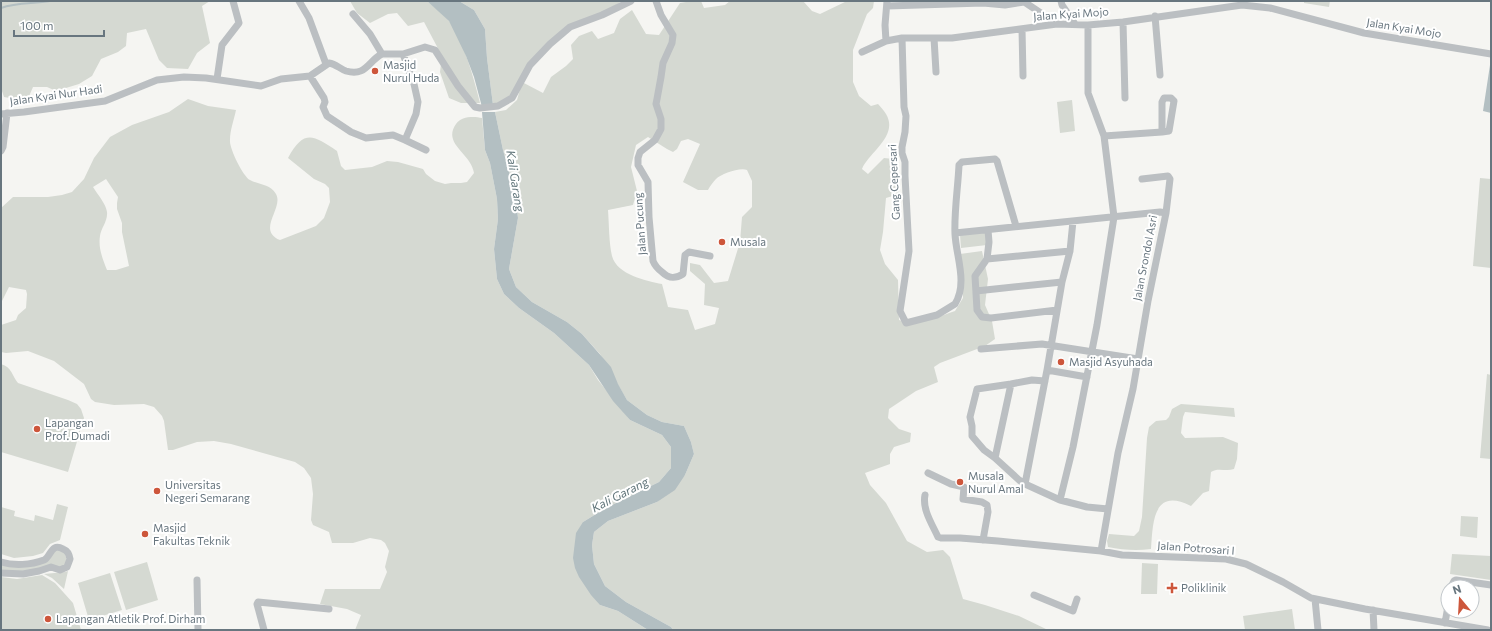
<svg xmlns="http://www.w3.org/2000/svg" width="1492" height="631" font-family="Commissioner,sans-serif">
<rect width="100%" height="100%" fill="#f5f5f2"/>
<path fill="#d5d9d2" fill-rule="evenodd" d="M 1,1 L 210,1 L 202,6 L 210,43 L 197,53 L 188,69 L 167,68 L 159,60 L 146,29 L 127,33 L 126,46 L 118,52 L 101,59 L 92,76 L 79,84 L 56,91 L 47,87 L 33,87 L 27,101 L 4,97 L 1,88 Z
M 350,1 L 427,1 C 434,7 444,14 450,22 C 465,46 473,75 480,103 L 461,103 L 449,98 L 440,72 L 442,56 L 424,22 L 408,26 L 397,13 L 388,14 L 370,23 L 357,13 Z
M 459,1 L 622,1 L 602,14 L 569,25 L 529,62 L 513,98 L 493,105 L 487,58 L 485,29 L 474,10 Z
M 692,1 L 701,1 L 704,8 L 725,5 L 730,1 L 803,1 L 812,11 L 820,14 L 847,1 L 874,1 L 873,8 L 867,14 L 853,50 L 853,82 L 859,96 L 871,106 L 878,104 C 881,107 884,111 886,114 C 899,136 869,152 862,169 L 868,174 L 884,158 L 893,159 L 893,170 L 890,175 L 896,183 L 899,192 L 896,195 L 886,198 L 883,232 L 880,250 L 885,264 L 898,280 L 899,320 C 917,327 937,317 955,311 L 963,298 L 963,279 L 960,254 L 982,251 L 988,279 L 985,305 L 992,321 L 995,339 L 985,346 L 940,363 L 934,367 L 938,382 L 916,391 L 889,409 L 888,418 L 899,429 L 911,433 L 910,442 L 894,447 L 890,454 L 890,464 L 865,473 L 870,485 L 886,503 L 907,541 L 927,552 L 943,550 L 950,557 L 963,599 L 985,605 L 1019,616 L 1048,630 L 673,630 L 671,627 L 626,602 L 605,586 L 594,564 L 592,545 L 594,532 L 608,521 L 657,502 L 685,475 L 694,454 L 691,442 L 684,426 L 662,422 L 647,415 L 627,400 L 600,354 L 582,334 L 567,322 L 532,302 L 516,287 L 509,269 L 518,218 L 515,193 L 503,150 L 495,112 L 506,110 L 517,100 L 522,82 L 543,93 L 551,77 L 566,66 L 573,59 L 571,45 L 579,36 L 592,31 L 598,39 L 614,33 L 620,19 L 632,10 L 646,34 L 659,35 L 680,3 ZM 648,137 L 667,149 L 673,152 L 677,149 L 681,141 L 688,139 L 700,144 L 683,182 L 698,190 L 708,190 C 710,186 713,182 716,179 C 721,174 740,167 747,170 L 752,181 L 752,207 L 742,217 L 740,242 L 728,281 L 714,283 L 700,265 L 690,263 L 690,271 L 705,284 L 704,305 L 719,308 L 715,324 L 695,330 L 688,310 L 668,307 L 662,284 C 647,281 617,275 612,256 C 609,244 609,223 608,210 L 633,205 L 637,191 L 631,167 L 636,145 Z
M 1304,1 L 1330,1 L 1329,7 L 1304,3 Z
M 188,99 L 208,106 L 236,110 C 234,120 230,130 230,140 C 229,148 243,176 250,180 C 259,185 270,184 276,194 C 284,208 256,230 280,240 L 316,226 L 324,218 L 330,202 L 329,188 L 325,184 L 314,179 L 288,158 C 304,129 313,135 337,151 L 341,166 L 345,170 L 372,167 L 387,161 L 398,162 L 423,169 L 426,174 L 435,181 L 445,184 L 451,183 L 461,183 L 467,182 L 474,173 C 471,153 442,144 456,124 C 461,116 474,116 482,118 L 485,150 L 490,163 L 497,199 L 498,219 L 494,249 L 497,279 L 504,294 L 519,308 L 554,333 L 589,365 L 598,380 L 630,420 L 662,435 L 671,447 L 671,468 L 659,482 L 606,508 L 583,522 L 600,605 L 618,611 L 648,630 L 355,630 L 361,615 L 347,609 L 320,604 L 325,589 L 380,589 L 387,572 L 385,567 L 389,551 L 385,543 L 381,540 L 370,538 L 353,543 L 332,543 L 329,532 L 313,525 L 311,520 L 313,494 L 311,478 L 304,468 L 295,462 L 231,444 L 214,441 L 197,442 L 173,450 L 168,450 L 164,421 L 162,416 L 154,407 L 144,404 L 114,405 L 95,402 L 91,399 L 84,384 L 54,361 L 28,351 L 6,353 L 1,352 L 1,325 L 16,320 L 18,315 L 26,308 L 27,294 L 26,290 L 9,287 L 1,303 L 1,208 L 13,197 L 48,197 L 62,195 L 72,192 L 84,179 L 94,158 L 110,137 L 132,125 L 169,112 ZM 106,179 L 118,197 L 117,203 L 117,209 L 122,223 L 122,232 L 129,266 L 116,270 L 107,270 C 103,260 98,248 100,236 C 101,228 108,221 107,212 C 106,204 98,195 93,187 Z
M 1072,100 L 1075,131 L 1060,133 L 1057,102 Z
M 1480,178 L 1491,179 L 1491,268 L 1473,266 Z
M 986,232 L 987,245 L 961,248 L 960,235 Z
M 1,364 C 12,367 12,376 18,383 L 68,400 L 77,404 L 81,409 L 84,418 L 68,472 L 1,452 Z
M 1487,374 L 1491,375 L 1491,459 L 1480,458 Z
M 1181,404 L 1234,408 L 1235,417 L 1185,412 L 1183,417 L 1181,433 L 1185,438 L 1223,437 L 1238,443 L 1237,459 L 1234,469 C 1226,472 1218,467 1211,472 L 1209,491 L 1203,493 L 1191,506 C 1153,487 1153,522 1151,549 C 1137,551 1122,550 1108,547 L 1107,541 L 1109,534 L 1134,536 L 1139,531 L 1142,517 L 1147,438 L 1149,427 L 1156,421 L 1166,420 L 1169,417 L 1172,409 Z
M 57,504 L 68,507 L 60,540 L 50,544 L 43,553 L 33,556 L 14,558 L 1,554 L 1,507 L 15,511 L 14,516 L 34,521 L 35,515 L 53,520 Z
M 1461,516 L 1478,517 L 1477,538 L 1460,536 Z
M 64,549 L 68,565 L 39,571 L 1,573 L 1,562 L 8,564 L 45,559 L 49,552 Z
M 1452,554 L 1491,556 L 1491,580 L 1450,574 Z
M 147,562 L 158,600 L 126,610 L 114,572 Z
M 1142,563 L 1158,564 L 1157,594 L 1141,594 Z
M 68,571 L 64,589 L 52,578 L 44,574 L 65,572 Z
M 110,573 L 122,610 L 89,620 L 78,583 Z
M 42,575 L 55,583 L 73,603 L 81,630 L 1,630 L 1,577 L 17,579 Z
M 1292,609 L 1295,630 L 1245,630 L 1243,616 Z"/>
<path fill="#b3bfc2" d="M 427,1 L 459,1 L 474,10 L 485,29 L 487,58 L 493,105 L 482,107 L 474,77 L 466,56 L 449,21 Z
M 1490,65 L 1491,65 L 1491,113 L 1483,111 Z
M 482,112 L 495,112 L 503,150 L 515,193 L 518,218 L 509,269 L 516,287 L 532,302 L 567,322 L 582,334 L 611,367 L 618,384 L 627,400 L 647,415 L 662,422 L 684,426 L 691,442 L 694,454 L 685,475 L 675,490 L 657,502 L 608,521 L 594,532 L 592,545 L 594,564 L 605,586 L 626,602 L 671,627 L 673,630 L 648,630 L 618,611 L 600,605 L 591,595 L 579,577 L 575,568 L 573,558 L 576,533 L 583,522 L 606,508 L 659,482 L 671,468 L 671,447 L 662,435 L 630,420 L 613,401 L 589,365 L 554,333 L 519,308 L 504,294 L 497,279 L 494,249 L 498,219 L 497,199 L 490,163 L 485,150 Z"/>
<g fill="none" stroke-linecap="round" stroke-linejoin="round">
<path stroke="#b3bfc2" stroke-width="2" d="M 1,8 C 17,2 33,4 50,1"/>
<path stroke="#bbbfc2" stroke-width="7" d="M 299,1 L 309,18 L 326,64
M 656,1 L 661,15 L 673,35 L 672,43 L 663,63 L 661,77 L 657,99 L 656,104 L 661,119 L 661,129 L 655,140 L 640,152 L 638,158 L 638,165 L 648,182 L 649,217 L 653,261 C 655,266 658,269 662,272 C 669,279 675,279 683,274 L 685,255 L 689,252 L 710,256
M 1023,1 L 1057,24
M 1061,1 L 1062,5 L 1075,24
M 887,6 L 983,3 L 1005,5 L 1024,2
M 353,14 L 370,34 L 382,54
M 1155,16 L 1160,75
M 1123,22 L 1125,98
M 1088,25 L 1088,93 L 1104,136 L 1114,217 L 1097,325 L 1073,447 L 1060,500 L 1087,507 L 1108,509
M 1022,29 L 1023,76
M 902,38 L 904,107 L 906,116 L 905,132 L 902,147 L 902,153 L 905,162 L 905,176 L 909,251 L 900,311 L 906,323 L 937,315 L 955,304 C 968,283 956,256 955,234 C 954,212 958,187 959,165 L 962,162 L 995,159 L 997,161 L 1016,226
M 934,38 L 936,72
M 886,41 L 885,25 L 887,1
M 862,52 L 886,41 L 902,38 L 952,38 L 1057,24 L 1088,25 L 1123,22 L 1242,5 L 1270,8 L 1364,33 L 1491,54
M 310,76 L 324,98 L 325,102 L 323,107 L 327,116 L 351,132 L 366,138 L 393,135 L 405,140 L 416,114 L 418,102 L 414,84 L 403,54
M 217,79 L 222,45 L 239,23 L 233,1
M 1,114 L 24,112 L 105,101 L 157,80 L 184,77 L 206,78 L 261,86 L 281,79 L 310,76 L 329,63 C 336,64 340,69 346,71 C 366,77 368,61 382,54 L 403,54 L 425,47 L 435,50 L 458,86 L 475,107 L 480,108 L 498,106 L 512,98 L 530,65 L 550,44 L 570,27 L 602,15 L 631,1
M 1104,136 L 1162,132 L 1169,131 L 1174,101 L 1171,98 L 1164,98 L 1162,102 L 1162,132
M 405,140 L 426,150
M 1,151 L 3,147 L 7,113
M 1073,221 L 1070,251 L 1062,282 L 1047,370 L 1087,377
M 988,230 L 989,242 L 987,259 L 975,276 L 977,310 L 982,317 L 991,318 L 1057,310
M 955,233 L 1160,212 L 1166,213
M 987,259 L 1070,251
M 976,291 L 1062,282
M 981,349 L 1042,344 L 1138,359
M 1047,370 L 1025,484 L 1060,500
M 995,458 L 984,450 L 972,436 L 972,426 L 970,417 L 977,389 L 1011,384
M 928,473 L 951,484 L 964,487 L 963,499 L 982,502 L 987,505 L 988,512 L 983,540
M 1025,484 L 1019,480 L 995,458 L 1011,384 L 1032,380 L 1045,381
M 925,495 C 922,509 932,524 938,537 L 941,538 L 960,538 L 998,541 L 1101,551 L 1122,555 L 1226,559 L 1246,564 L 1283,582 L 1311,598 L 1365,609 L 1488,630
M 1101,551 L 1118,453 L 1133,389 L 1148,301 L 1166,213 L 1170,179 L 1168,176 L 1142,179
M 1,562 C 14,566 31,565 44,560 C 51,557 51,542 63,549 C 68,551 69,554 70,559 L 67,567 L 60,570 L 51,567 L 39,571 L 23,574 L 1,573
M 197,580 L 198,630
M 1451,587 L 1454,581 L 1456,580 L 1491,585
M 1034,595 L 1073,611 L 1077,599
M 1315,599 L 1318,630
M 1373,610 L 1374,630
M 1445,623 L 1448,606
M 264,630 L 257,604 L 258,602 L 329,609"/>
</g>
<g fill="#cd563b" stroke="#fff" stroke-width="1.5">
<circle cx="375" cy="71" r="4"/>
<circle cx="722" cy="242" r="4"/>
<circle cx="1061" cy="362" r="4"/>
<circle cx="37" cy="429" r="4"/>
<circle cx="960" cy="482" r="4"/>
<circle cx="157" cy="491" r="4"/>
<circle cx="145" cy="534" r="4"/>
<path d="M1170 582h4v4h4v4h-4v4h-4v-4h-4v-4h4z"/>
<circle cx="48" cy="619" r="4"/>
</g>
<g text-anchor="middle" stroke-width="4" stroke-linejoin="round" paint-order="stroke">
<g font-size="11" fill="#68767f" stroke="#fff">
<text transform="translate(1071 14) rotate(-4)" y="4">Jalan Kyai Mojo</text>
<text transform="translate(1404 28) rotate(9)" y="4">Jalan Kyai Mojo</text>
<text transform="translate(56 95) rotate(-8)" y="4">Jalan Kyai Nur Hadi</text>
<text transform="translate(894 182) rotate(-93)" y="4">Gang Cepersari</text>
<text transform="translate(640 224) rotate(-94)" y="4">Jalan Pucung</text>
<text transform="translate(1145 258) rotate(-79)" y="4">Jalan Srondol Asri</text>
<text transform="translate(1196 548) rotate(4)" y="4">Jalan Potrosari I</text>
</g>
<g font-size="11" fill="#68767f" stroke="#fff" text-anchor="start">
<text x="383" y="69">Masjid<tspan x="383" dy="13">Nurul Huda</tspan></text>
<text x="730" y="246">Musala</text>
<text x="1069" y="366">Masjid Asyuhada</text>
<text x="45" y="427">Lapangan<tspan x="45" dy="13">Prof. Dumadi</tspan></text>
<text x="968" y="480">Musala<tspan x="968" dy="13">Nurul Amal</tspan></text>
<text x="165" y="489">Universitas<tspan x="165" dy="13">Negeri Semarang</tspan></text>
<text x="153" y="532">Masjid<tspan x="153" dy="13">Fakultas Teknik</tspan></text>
<text x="1181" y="592">Poliklinik</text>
<text x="56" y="623">Lapangan Atletik Prof. Dirham</text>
</g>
<g font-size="12" font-style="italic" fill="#63777c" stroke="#fff">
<text transform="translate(515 181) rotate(81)" y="4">Kali Garang</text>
<text transform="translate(620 495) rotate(-27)" y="4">Kali Garang</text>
</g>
</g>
<rect width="1492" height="631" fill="none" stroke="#68767f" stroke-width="4"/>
<g transform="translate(1460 599) rotate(342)"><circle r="19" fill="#ffffff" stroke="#c3c8cc"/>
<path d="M0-3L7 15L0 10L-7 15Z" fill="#cd563b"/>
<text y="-6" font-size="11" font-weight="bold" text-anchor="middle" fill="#68767f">N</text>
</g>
<path d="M14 30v6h90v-6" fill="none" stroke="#68767f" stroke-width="2"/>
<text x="20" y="30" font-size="12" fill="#68767f" stroke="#ffffff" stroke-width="3" paint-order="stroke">100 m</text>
</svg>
